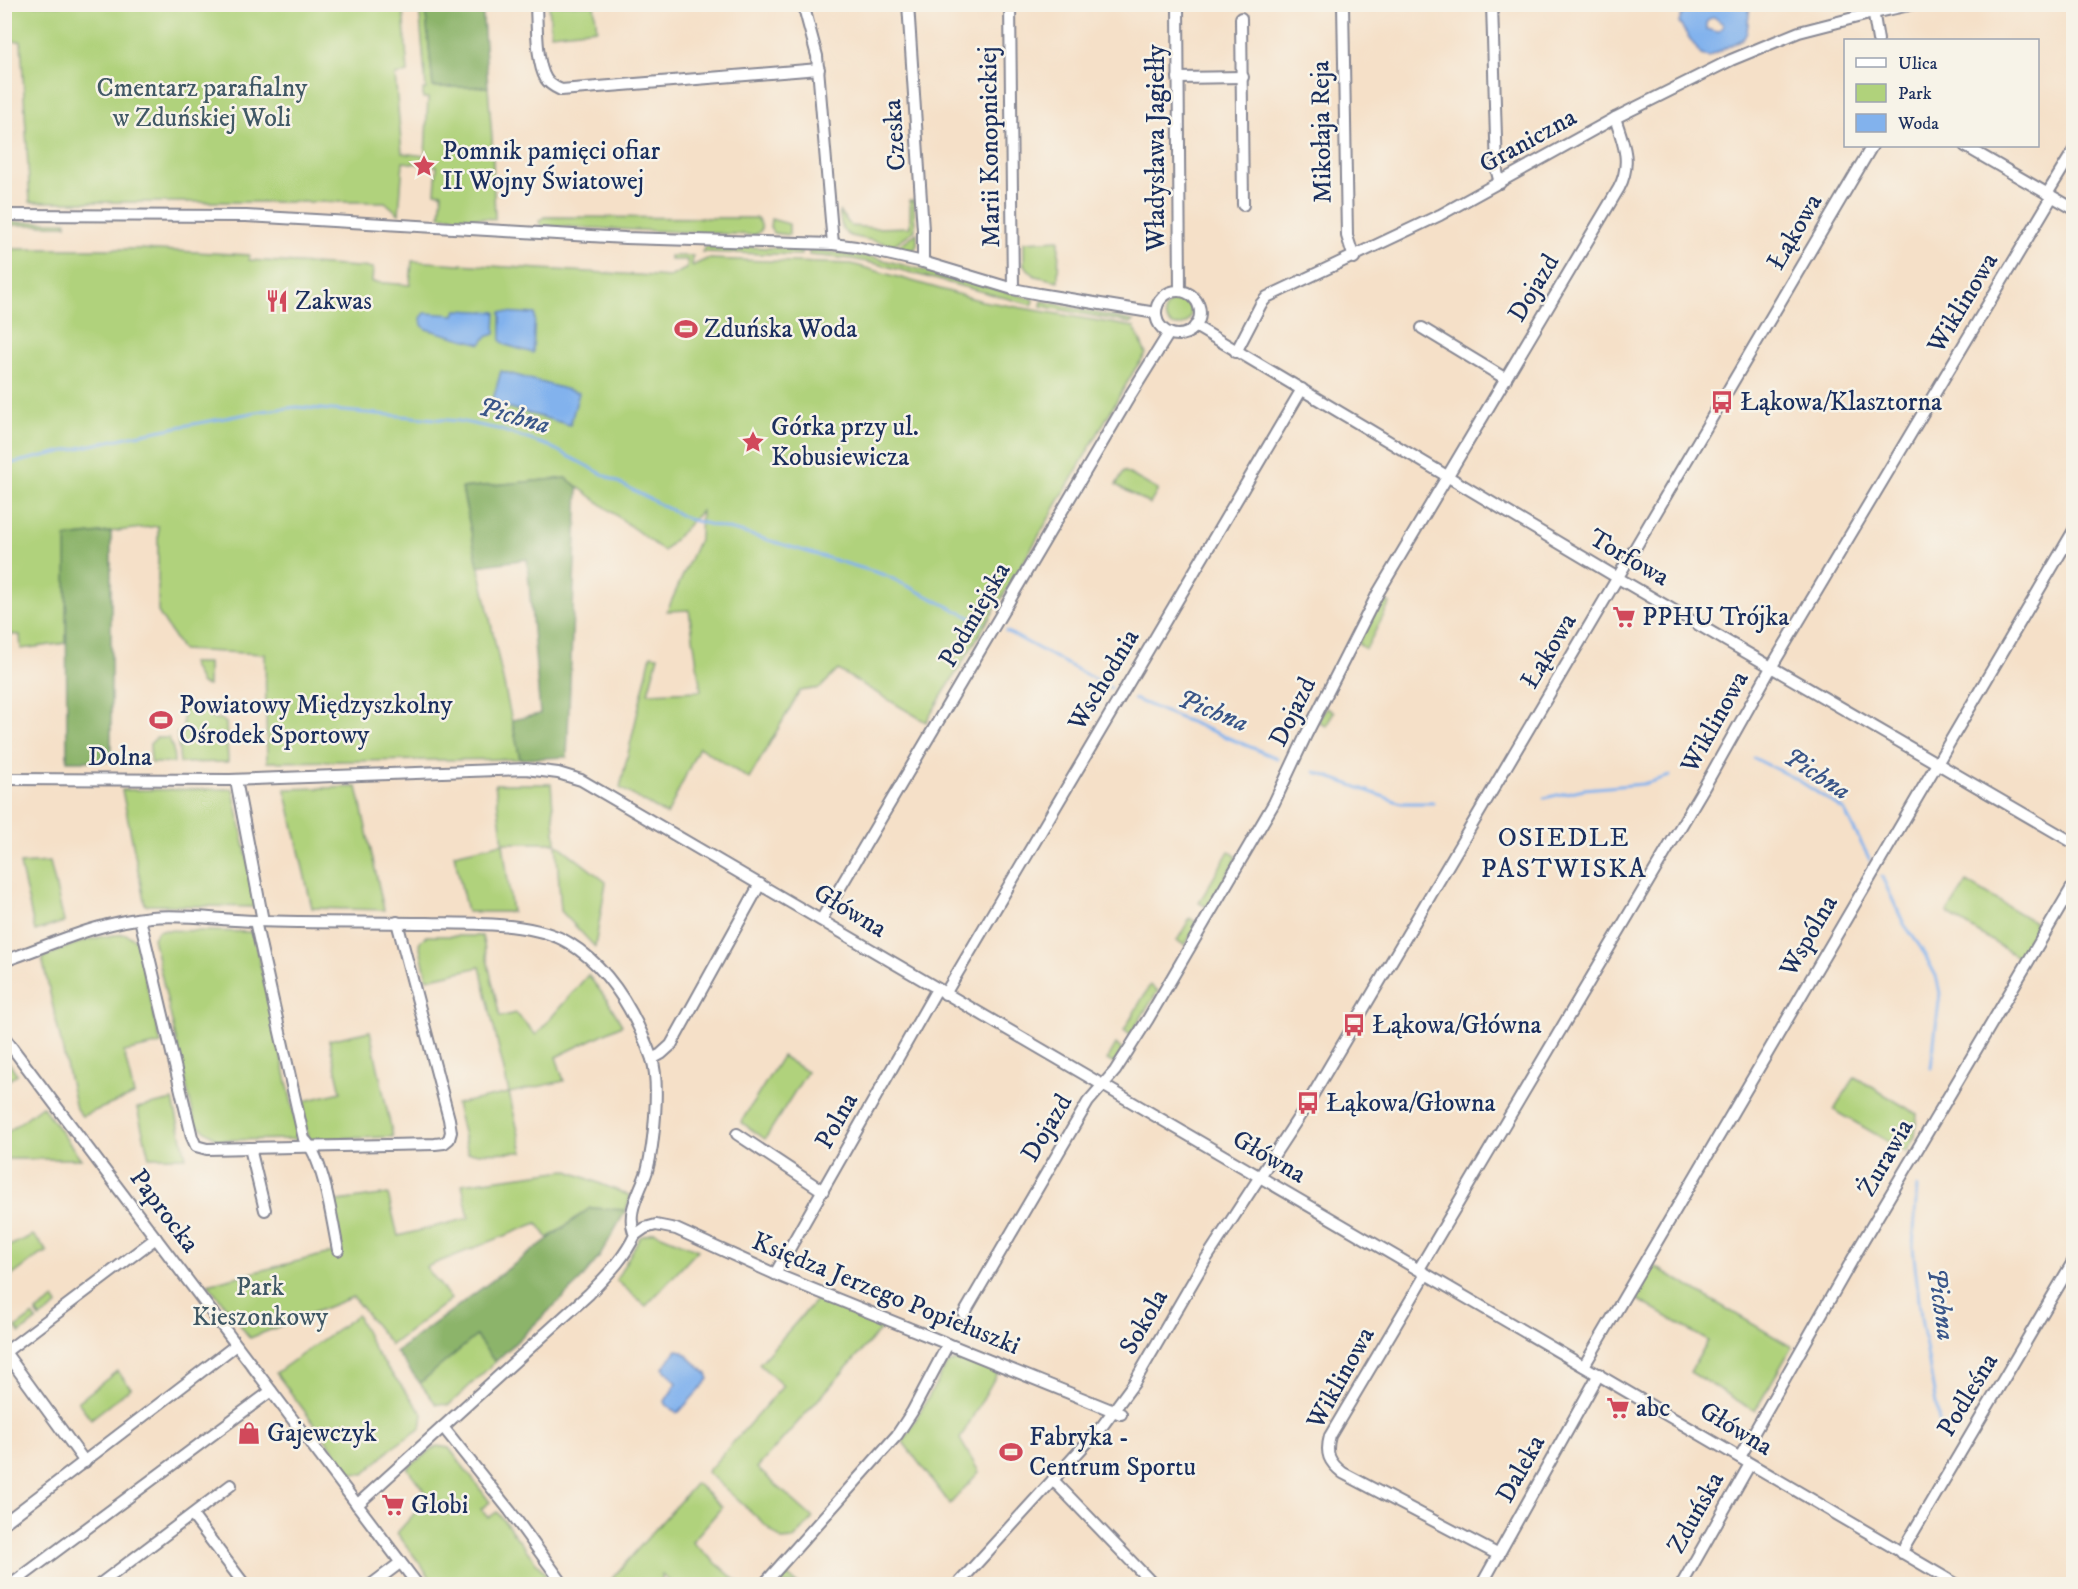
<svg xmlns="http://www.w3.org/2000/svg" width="2078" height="1589" font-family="'IM FELL DW Pica',serif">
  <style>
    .green { fill: #b0d27b; stroke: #66806c; stroke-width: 1.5 }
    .forest { fill: #8cb46b; stroke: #547264; stroke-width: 1.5 }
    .water { fill: #82b2ed; stroke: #4e70a6; stroke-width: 1.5; fill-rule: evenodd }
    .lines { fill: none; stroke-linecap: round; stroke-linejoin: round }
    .stream { stroke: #82b2ed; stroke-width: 3 }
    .minor-casing { stroke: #888893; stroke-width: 14 }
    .minor { stroke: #fff; stroke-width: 10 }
    .labels { text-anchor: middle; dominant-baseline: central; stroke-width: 5; stroke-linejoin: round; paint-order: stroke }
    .park-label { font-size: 26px; fill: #405865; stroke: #f7f3e8 }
    .street-label { font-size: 26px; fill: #1b2f5e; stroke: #f7f3e8 }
    .poi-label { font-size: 26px; fill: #1b2f5e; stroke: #f7f3e8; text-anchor: start }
    .water-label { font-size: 27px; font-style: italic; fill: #3a5689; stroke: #f7f3e8 }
    .neighbourhood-label { font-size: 27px; letter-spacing: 1.5px; fill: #1b2f5e; stroke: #f7f3e8 }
  </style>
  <rect width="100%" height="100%" fill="#f7f3e8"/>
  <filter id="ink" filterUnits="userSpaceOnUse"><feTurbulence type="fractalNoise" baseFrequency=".0167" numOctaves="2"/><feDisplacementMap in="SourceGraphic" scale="12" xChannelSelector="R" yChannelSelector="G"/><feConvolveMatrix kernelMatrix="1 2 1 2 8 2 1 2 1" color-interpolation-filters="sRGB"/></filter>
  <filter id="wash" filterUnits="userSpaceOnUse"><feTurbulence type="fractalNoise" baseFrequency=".008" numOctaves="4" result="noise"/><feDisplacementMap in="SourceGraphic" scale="24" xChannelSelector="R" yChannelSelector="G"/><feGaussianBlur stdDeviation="1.35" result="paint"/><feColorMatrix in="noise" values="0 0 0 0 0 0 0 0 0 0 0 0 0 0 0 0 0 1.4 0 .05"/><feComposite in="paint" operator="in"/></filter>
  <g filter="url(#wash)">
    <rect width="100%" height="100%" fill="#f5e0c8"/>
    <g class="green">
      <path d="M4 5H395L396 11 403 10 408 73 395 75 402 153 425 156 428 98H423V89H426L419 5H425L433 87H488L492 138 495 219 440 216 442 193 435 192 437 166 403 162 399 214 385 202H30L21 41H5Z"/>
      <path d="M549 5H594L597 29 551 34Z"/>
      <path d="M910 200H914L915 230 893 245 851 236C840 232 841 221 839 211L851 226 875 228 910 227Z"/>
      <path d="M544 217 755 218C761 221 763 227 760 232L755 235 541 226 539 221Z"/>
      <path d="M771 219 789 224V235L773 233 770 227Z"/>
      <path d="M4 222H66V225H5Z"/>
      <path d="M917 233V245L913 251 898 246Z"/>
      <path d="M1059 240 1058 281 1035 276 1024 265V242Z"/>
      <path d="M706 246 801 249V255L702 252Z"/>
      <path d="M5 249H140L249 255V260L373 268 372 282 410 285 412 261 670 277 687 268V260H670V256H693L692 266 707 259 852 264 982 301 1134 327 1146 354 1135 369 1023 563 926 722 838 670 820 688 800 691 749 779 699 747 667 815 620 788 651 655 658 656 648 693 701 691 689 610 667 611 700 537 701 511 664 551 566 478 462 488 520 759 267 762 265 654 182 650 158 612V526L67 537 66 643 21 649 20 635 5 634Z"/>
      <path d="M809 249 876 258 1033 299 1032 305 882 265 852 259 809 255Z"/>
      <circle cx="1178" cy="313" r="13"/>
      <path d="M1042 301 1133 321 1130 323 1041 306Z"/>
      <path d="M1124 471 1158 490 1150 504 1116 485Z"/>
      <path d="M1381 599 1390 603 1366 649 1358 644Z"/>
      <path d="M191 663H208V686L201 684Z"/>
      <path d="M211 708 212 719H221L226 723 228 762 180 763 177 733H183V709Z"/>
      <path d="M1326 708 1334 712 1326 726 1318 721Z"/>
      <path d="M156 738H169L173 749 174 763H151L150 744Z"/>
      <path d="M495 784H551L556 843 606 882 595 947 561 911 556 843H503L512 912H467L454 854 503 843Z"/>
      <path d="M357 787 384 910 312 908 285 789Z"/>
      <path d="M233 789 257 907 145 905 122 790Z"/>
      <path d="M1229 851 1237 857 1208 907 1199 903Z"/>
      <path d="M50 862 64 922 35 931 20 864Z"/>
      <path d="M1967 882 2039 925 2019 958 1947 913Z"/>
      <path d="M1190 918 1198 924 1185 945 1177 941Z"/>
      <path d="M159 930 253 932 300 1139 218 1140 195 1123 153 938Z"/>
      <path d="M126 934 136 940 161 1044 124 1052 134 1095 82 1116 76 1109 42 958C73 944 91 936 126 934Z"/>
      <path d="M426 936H482L500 1017 516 1013 536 1035 588 975 608 1001 622 1025 556 1057 564 1081 509 1093 523 1152 468 1153 456 1104 509 1093 480 967 427 979 419 943Z"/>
      <path d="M1150 985 1158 991 1130 1035 1124 1030Z"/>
      <path d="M370 1031 393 1137 308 1139 300 1102 341 1092 329 1040Z"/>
      <path d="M1116 1044 1122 1050 1114 1064 1107 1060Z"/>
      <path d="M782 1056 807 1072 765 1139 741 1122Z"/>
      <path d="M5 1057 17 1074 5 1083H4Z"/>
      <path d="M1855 1077 1917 1114 1915 1136 1906 1152 1834 1110Z"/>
      <path d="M173 1100 186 1157H149L137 1108Z"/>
      <path d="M42 1106 81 1159H5V1134Z"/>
      <path d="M566 1170 631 1196 626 1210 590 1208 548 1238 537 1223 426 1267 451 1299 391 1345 353 1297 250 1338 208 1284 342 1250 331 1202 388 1194 398 1236 469 1218 462 1184Z"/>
      <path d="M654 1232 698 1250 646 1306 616 1280 640 1237Z"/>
      <path d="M33 1235 48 1252 41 1254 5 1281V1248Z"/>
      <path d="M1654 1266 1792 1347 1755 1411 1690 1372 1708 1341 1635 1298Z"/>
      <path d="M54 1299 58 1305 40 1318 36 1312Z"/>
      <path d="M817 1299 884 1326 757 1468 813 1518 794 1539 782 1540 707 1472 783 1386 759 1364Z"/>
      <path d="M33 1315 37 1320 20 1333 16 1328Z"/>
      <path d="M357 1315 376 1353 423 1414 421 1428 392 1448 364 1474 351 1473 276 1373Z"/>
      <path d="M476 1336 495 1362 449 1405 436 1404 420 1383Z"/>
      <path d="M962 1359 998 1372 960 1439 979 1472 950 1504 903 1442 947 1364Z"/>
      <path d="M117 1371 131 1388 91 1419 78 1402Z"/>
      <path d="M437 1446 449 1448 490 1502 481 1509 488 1518 497 1512 553 1584H435L397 1533 429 1497 407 1468Z"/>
      <path d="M696 1483 722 1507 692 1542 740 1584H673L662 1575V1584H607Z"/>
      <path d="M784 1573 798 1584H774Z"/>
    </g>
    <g class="forest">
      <path d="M425 5H482L488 87H433Z"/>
      <path d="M566 478 578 487 567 757 520 759 512 720 540 714 527 559 478 566 462 488Z"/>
      <path d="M111 532V761H67L66 537Z"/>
      <path d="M590 1208 626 1210 600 1256 580 1281 495 1362 476 1336 420 1383 396 1352Z"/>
    </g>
    <g class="water">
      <path d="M1689 4 1750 5 1747 32 1744 38 1709 57 1701 55 1679 23 1681 16ZM1714 17 1723 24V27L1718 32 1706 29V23L1709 19Z"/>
      <path d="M456 310 496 312 495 334 486 337 481 344 426 329 422 325 421 318 425 313 454 315Z"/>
      <path d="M501 312 535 314 533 353 506 345 501 341Z"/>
      <path d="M501 371 579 393 570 425 492 403Z"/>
      <path d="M677 1350 682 1351 707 1374 709 1379 679 1412 676 1413 666 1404 665 1401 677 1383 663 1368Z"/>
    </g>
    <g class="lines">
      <g class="stream">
        <path d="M4 465 136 435 262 411 297 407 459 421 498 429 549 446 688 519 744 533 885 575 982 623"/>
        <path d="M1006 631 1111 688"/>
        <path d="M1134 699 1277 758"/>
        <path d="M1754 758 1798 780 1844 810 1870 860"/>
        <path d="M1315 772 1401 803H1433"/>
        <path d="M1544 798 1584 789 1643 784 1670 776"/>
        <path d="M1882 877 1904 924 1921 948 1936 976 1940 993 1931 1068"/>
        <path d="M1917 1187 1913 1247 1921 1318 1940 1427"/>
      </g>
    </g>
  </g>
  <g filter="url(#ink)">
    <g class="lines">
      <g class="minor-casing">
        <g id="minor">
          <path d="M536 4C537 24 536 63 546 79 550 85 555 87 561 90L819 69"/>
          <path d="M803 4 817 56 833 244"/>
          <path d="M908 4 923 230V262"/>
          <path d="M1010 4 1013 289"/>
          <path d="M1178 4 1180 291"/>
          <path d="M1343 4 1347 236 1354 258"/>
          <path d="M1492 4 1497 172 1500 183"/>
          <path d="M1872 4 1878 40"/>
          <path d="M1241 18 1243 205"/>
          <path d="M1178 78 1243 77"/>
          <path d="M1965 146 2074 209"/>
          <path d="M2047 194 2074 150"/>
          <path d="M4 215 246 216 625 238 833 244 856 247 923 262 1013 289 1039 294 1156 313"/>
          <circle cx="1178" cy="313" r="22"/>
          <path d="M1195 326 1618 578 2074 843"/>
          <path d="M1422 328 1506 379"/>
          <path d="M1236 352 1261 304 1267 297 1440 215 1615 118 1731 60 1799 32 1873 13 1914 4"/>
          <path d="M4 779 230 780 526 769 558 773 581 780 1956 1584"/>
          <path d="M236 780 263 921"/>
          <path d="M140 919 192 1137 196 1146 207 1149 435 1144 444 1143 449 1139 451 1132 449 1119 397 922"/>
          <path d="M821 920 1131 394 1169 333"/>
          <path d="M255 921 304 1139C324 1158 332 1221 338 1250"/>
          <path d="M4 961C53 944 99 922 151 917 186 914 221 920 255 921 313 923 370 922 427 923 469 924 534 921 569 943 610 968 636 1015 652 1059 660 1083 654 1145 647 1171 640 1193 625 1212 635 1235 624 1259 606 1276 589 1294L357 1505"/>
          <path d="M945 994 1302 389"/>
          <path d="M4 1037 417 1584"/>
          <path d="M652 1059 661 1054 671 1045 760 884"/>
          <path d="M737 1134 823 1191"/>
          <path d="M250 1148 265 1210"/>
          <path d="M635 1235 645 1228 656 1225 676 1229 775 1274 1121 1414"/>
          <path d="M1419 1269 1703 789 1772 666 2052 197"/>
          <path d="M775 1274 937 989"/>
          <path d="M1426 1274 1330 1436C1325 1454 1329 1462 1343 1473L1499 1555"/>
          <path d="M964 1314 1088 1102 1115 1071 1148 1019 1274 803 1306 735 1378 593 1619 188C1632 163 1624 144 1615 118"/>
          <path d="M5 1352 85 1462"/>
          <path d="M4 1353 156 1238"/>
          <path d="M1584 1366 2074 530"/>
          <path d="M443 1427 510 1511 563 1584"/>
          <path d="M1740 1457 1859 1248 2074 884"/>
          <path d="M1053 1480 1153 1584"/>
          <path d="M192 1515 244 1584"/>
          <path d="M4 1523 236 1345"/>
          <path d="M1901 1553 2074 1260"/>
          <path d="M12 1584 271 1391"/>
          <path d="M100 1584 231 1485"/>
          <path d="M372 1584 400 1563"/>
          <path d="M764 1584 897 1435 912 1412 948 1344"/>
          <path d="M958 1584 1103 1425 1134 1383 1206 1259 1308 1103 1872 146"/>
          <path d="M1482 1584 1599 1374"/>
          <path d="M1682 1584 1750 1464"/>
        </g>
      </g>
      <use href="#minor" class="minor"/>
    </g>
  </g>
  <defs>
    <g id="sight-bare" transform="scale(1.8)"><path d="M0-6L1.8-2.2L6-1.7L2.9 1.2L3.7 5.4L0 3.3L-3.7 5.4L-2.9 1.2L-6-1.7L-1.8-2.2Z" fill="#d1495b" stroke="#f7f3e8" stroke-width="2.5" paint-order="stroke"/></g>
    <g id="restaurant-bare" transform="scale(1.8)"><path d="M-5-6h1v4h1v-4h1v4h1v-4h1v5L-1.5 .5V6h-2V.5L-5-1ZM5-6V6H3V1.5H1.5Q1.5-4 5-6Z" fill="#d1495b" stroke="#f7f3e8" stroke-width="2.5" paint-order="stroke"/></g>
    <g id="stadium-bare" transform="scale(1.8)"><path d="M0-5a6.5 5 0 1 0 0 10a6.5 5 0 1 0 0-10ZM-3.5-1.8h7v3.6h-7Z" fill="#d1495b" stroke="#f7f3e8" stroke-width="2.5" paint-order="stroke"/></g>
    <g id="bus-bare" transform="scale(1.8)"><path d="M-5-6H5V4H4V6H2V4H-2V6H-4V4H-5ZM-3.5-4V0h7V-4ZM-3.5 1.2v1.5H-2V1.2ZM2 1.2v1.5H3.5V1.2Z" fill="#d1495b" stroke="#f7f3e8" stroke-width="2.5" paint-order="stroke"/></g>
    <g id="supermarket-bare" transform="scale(1.8)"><path d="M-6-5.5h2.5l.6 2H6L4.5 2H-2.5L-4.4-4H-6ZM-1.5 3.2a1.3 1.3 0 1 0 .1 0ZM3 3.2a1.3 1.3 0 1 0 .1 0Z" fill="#d1495b" stroke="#f7f3e8" stroke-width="2.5" paint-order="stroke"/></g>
    <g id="shop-bare" transform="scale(1.8)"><path d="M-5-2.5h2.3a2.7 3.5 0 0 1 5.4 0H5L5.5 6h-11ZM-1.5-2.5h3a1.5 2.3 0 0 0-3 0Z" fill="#d1495b" stroke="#f7f3e8" stroke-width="2.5" paint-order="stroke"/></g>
  </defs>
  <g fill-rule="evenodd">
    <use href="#sight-bare" x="424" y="166"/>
    <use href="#restaurant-bare" x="277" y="301"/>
    <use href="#stadium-bare" x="686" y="329"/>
    <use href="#bus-bare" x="1722" y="402"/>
    <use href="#sight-bare" x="753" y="442"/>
    <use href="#supermarket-bare" x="1624" y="617"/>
    <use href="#stadium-bare" x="161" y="720"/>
    <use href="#bus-bare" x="1354" y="1025"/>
    <use href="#bus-bare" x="1308" y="1103"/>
    <use href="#supermarket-bare" x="1618" y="1408"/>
    <use href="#shop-bare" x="249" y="1433"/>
    <use href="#stadium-bare" x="1011" y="1452"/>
    <use href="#supermarket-bare" x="393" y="1505"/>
  </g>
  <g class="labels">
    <g class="park-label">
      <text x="202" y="88">Cmentarz parafialny<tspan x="202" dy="30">w Zduńskiej Woli</tspan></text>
      <text x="260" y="1287">Park<tspan x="260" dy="30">Kieszonkowy</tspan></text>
    </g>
    <g class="street-label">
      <text transform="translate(1322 132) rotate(-91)">Mikołaja Reja</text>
      <text transform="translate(895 135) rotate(-94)">Czeska</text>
      <text transform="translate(1528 141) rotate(-29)">Graniczna</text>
      <text transform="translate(990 147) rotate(-91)">Marii Konopnickiej</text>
      <text transform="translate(1156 148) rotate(-90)">Władysława Jagiełły</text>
      <text transform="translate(1795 232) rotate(-60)">Łąkowa</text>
      <text transform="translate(1534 288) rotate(-59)">Dojazd</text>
      <text transform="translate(1963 303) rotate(-59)">Wiklinowa</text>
      <text transform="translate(1629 558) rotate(30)">Torfowa</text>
      <text transform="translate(975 615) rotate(-60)">Podmiejska</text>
      <text transform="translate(1549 651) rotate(-59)">Łąkowa</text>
      <text transform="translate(1104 680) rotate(-59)">Wschodnia</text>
      <text transform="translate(1293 712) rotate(-64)">Dojazd</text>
      <text transform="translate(1715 722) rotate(-61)">Wiklinowa</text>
      <text x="120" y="757">Dolna</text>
      <text transform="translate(850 911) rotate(31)">Główna</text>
      <text transform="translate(1809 936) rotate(-60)">Wspólna</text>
      <text transform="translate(837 1121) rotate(-61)">Polna</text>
      <text transform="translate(1047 1128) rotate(-59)">Dojazd</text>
      <text transform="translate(1269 1157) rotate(30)">Główna</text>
      <text transform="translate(1886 1158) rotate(-60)">Żurawia</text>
      <text transform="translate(164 1211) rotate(53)">Paprocka</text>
      <text transform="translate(886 1294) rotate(22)">Księdza Jerzego Popiełuszki</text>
      <text transform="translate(1144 1322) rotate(-60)">Sokola</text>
      <text transform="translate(1341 1378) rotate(-61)">Wiklinowa</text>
      <text transform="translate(1968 1395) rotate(-59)">Podleśna</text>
      <text transform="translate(1736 1429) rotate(31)">Główna</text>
      <text transform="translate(1521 1469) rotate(-61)">Daleka</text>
      <text transform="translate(1696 1513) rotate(-61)">Zduńska</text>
    </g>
    <g class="poi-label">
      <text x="442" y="151">Pomnik pamięci ofiar<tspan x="442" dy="30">II Wojny Światowej</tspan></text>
      <text x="295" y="301">Zakwas</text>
      <text x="704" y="329">Zduńska Woda</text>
      <text x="1740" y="402">Łąkowa/Klasztorna</text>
      <text x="771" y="427">Górka przy ul.<tspan x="771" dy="30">Kobusiewicza</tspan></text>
      <text x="1642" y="617">PPHU Trójka</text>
      <text x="179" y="705">Powiatowy Międzyszkolny<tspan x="179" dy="30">Ośrodek Sportowy</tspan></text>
      <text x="1372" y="1025">Łąkowa/Główna</text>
      <text x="1326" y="1103">Łąkowa/Głowna</text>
      <text x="1636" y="1408">abc</text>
      <text x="267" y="1433">Gajewczyk</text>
      <text x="1029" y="1437">Fabryka -<tspan x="1029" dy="30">Centrum Sportu</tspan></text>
      <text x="411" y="1505">Globi</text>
    </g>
    <g class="water-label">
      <text transform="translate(514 416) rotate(16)">Pichna</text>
      <text transform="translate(1213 711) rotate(22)">Pichna</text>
      <text transform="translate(1817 774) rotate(33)">Pichna</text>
      <text transform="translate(1941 1304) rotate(82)">Pichna</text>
    </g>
    <g class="neighbourhood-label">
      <text x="1564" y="838">OSIEDLE<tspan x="1564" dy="31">PASTWISKA</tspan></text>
    </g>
  </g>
  <rect width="2078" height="1589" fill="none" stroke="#f7f3e8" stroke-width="24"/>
  <rect x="1844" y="39" width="195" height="108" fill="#f7f3e8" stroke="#9fa5b1" stroke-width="1.5"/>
  <rect x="1856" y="58" width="30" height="9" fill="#ffffff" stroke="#9fa5b1" stroke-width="1.5"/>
  <text x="1898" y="69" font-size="18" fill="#1b2f5e">Ulica</text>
  <rect x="1856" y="84" width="30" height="18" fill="#b0d27b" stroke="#9fa5b1" stroke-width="1.5"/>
  <text x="1898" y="99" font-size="18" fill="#1b2f5e">Park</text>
  <rect x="1856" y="114" width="30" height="18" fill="#82b2ed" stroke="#9fa5b1" stroke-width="1.5"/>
  <text x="1898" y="129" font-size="18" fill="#1b2f5e">Woda</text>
</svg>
